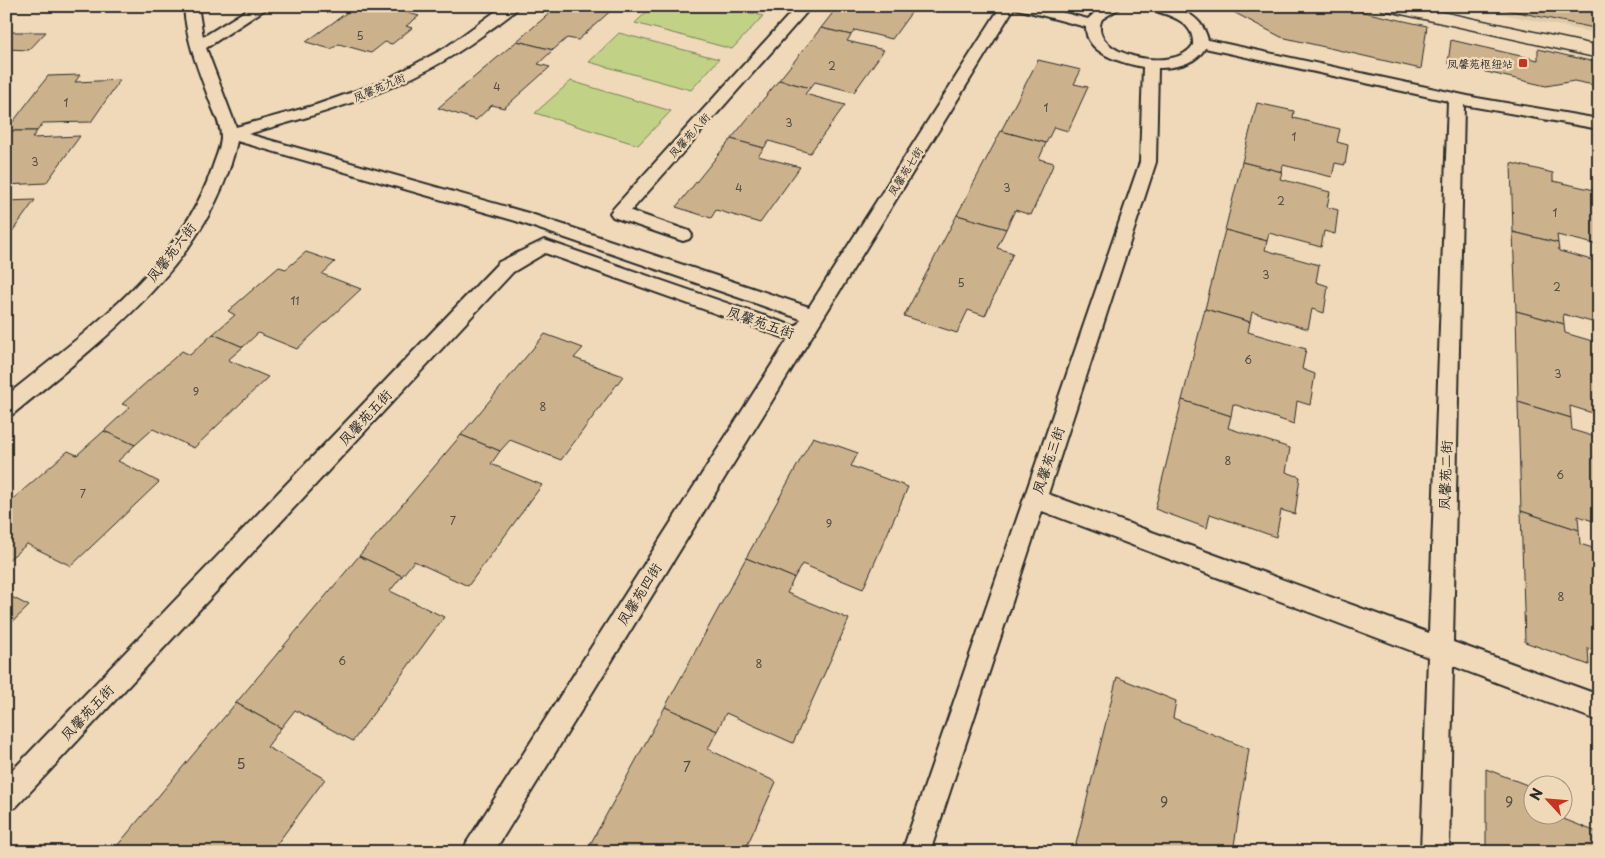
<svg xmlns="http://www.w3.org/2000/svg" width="1605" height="858" font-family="'Playpen Sans','LXGW WenKai TC',sans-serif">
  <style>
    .built { fill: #e0caa8 }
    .green { fill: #c1d286; stroke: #767e58 }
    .building { fill: #ccb28c; stroke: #2b2b2b }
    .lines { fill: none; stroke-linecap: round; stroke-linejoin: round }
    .service-casing { stroke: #2b2b2b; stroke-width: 4 }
    .minor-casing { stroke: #2b2b2b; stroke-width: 3 }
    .service { fill: #efd9b8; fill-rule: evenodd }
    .minor { fill: #efd9b8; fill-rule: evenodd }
    .poi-dot { fill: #c8321e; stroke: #efd9b8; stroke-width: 2 }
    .labels { text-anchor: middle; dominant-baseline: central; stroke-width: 4.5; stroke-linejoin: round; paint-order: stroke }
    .number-label { font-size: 11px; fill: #534d43 }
    .far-poi-label { font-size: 11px; fill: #2b2b2b; stroke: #efd9b8; text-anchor: end }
    .far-street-label { font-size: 11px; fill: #2b2b2b; stroke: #efd9b8 }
    .street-label { font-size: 14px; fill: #2b2b2b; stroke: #efd9b8 }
    .near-number-label { font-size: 14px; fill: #534d43 }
  </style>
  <rect width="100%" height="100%" fill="#efd9b8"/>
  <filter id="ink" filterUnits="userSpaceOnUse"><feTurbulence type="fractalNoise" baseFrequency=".02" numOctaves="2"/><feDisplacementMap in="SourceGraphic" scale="10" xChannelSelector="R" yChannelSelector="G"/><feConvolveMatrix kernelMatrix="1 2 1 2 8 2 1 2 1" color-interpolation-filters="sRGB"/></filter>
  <g filter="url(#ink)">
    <path class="built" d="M1464 6H1599V34Z"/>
    <g class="green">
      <path d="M653 6H724L763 16 732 49 635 23Z"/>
      <path d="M619 33 719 59 691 90 589 62Z"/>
      <path d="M571 81 671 111 638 145 535 113Z"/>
    </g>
    <g class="building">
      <path d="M356 6H390L389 8 419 16 406 26 412 28 392 44 385 42 371 53 339 44 331 49 306 42Z"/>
      <path d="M558 6H616L578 40 567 38 553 50 517 41Z"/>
      <path d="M838 6H916L892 39 855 30 851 35 821 28Z"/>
      <path d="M1222 6H1336L1427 26 1421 69 1281 37Z"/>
      <path d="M1489 6H1599V29Z"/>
      <path d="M821 28 851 35 847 41 884 50 854 92 815 82 810 88 779 80Z"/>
      <path d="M6 32H46L29 50 6 49Z"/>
      <path d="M1451 40 1538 60V49L1599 63V86L1574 81 1546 86 1448 63Z"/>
      <path d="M517 41 553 50 538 64 550 67 504 108 492 105 476 120 438 108Z"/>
      <path d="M1038 60 1081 70 1074 84 1088 87 1068 131 1054 127 1046 143 1001 131Z"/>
      <path d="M80 75 75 82 120 80 91 122 43 123 37 131H6L48 76Z"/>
      <path d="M779 80 810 88 805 94 845 105 810 153 769 141 764 148 731 139Z"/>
      <path d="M1257 103 1294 111 1293 118 1340 129 1337 142 1348 145 1345 165 1335 163 1332 177 1283 165 1282 172 1242 162Z"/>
      <path d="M6 131H37L32 138 80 136 46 183 6 185Z"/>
      <path d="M1001 131 1046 143 1039 159 1054 163 1031 215 1015 210 1006 229 957 215Z"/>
      <path d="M731 139 764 148 758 156 800 167 760 223 716 210 711 218 676 207Z"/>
      <path d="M1242 162 1282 172 1280 179 1330 192 1327 207 1338 210 1335 234 1324 231 1321 247 1269 233 1267 241 1225 230Z"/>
      <path d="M1511 163 1553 173V181L1599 191V245L1557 235 1558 243 1513 232Z"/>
      <path d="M35 200 6 240V201Z"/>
      <path d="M957 215 1006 229 997 248 1013 253 985 316 968 310 957 333 904 316Z"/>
      <path d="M1225 230 1267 241 1265 250 1319 265 1316 282 1328 286 1324 313 1312 309 1308 329 1252 312 1250 322 1205 309Z"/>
      <path d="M1513 232 1558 243 1559 251 1599 262V324L1563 314 1564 324 1516 311Z"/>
      <path d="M306 252 335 262 322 274 361 289 297 349 258 333 243 347 213 334 235 315 228 311 279 267 286 269Z"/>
      <path d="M1205 309 1250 322 1248 332 1306 349 1302 369 1315 374 1310 405 1297 401 1294 424 1233 404 1231 416 1182 400Z"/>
      <path d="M1516 311 1564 324 1565 333 1599 343V415L1570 406 1571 418 1518 402Z"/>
      <path d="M213 334 243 347 228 360 268 377 194 448 153 429 135 445 104 431 130 407 122 404 182 351 190 355Z"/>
      <path d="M545 334 583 348 574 358 623 376 561 460 510 440 500 451 461 435Z"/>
      <path d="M1182 400 1231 416 1228 428 1290 448 1286 472 1300 477 1295 514 1281 510 1276 537 1210 514 1207 528 1155 509Z"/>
      <path d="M1518 402 1571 418 1572 430 1599 438V523L1578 516 1579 530 1521 511Z"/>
      <path d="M104 431 135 445 118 461 159 482 71 566 27 544 6 562V505L68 451 77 455Z"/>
      <path d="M461 435 500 451 491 464 542 485 468 586 414 561 402 576 359 556Z"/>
      <path d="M813 437 858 453 851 466 908 487 863 589 802 564 794 578 746 558Z"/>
      <path d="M1521 511 1579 530 1580 544 1599 550V652L1588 648 1589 665 1525 642Z"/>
      <path d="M359 556 402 576 390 591 444 617 353 741 295 710 281 728 236 703Z"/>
      <path d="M746 558 794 578 787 593 849 619 793 743 726 713 717 731 665 707Z"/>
      <path d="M6 594 29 606 6 628Z"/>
      <path d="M1117 677 1176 701 1173 718 1249 749 1233 852H1074Z"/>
      <path d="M236 703 281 728 267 747 325 779 271 852H112Z"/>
      <path d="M665 707 717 731 708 749 776 782 744 852H586Z"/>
      <path d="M1486 769 1532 787V816H1556L1599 833V852H1486Z"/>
    </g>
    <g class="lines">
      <g class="service-casing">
        <g id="service">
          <path d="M184 6H198L203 37 253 6H270L206 48 236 127 316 105 384 81 445 48 503 6H519C510 18 494 26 483 35 410 89 334 110 248 134L528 213 809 307 1001 6H1037L1088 19 1102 6H1123L1102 19C1085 54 1175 75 1193 45 1195 21 1167 14 1148 9L1146 6C1172 6 1201 10 1208 40L1477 98 1599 119V129L1464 105 1453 642 1599 695V721L1453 666 1449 852H1421L1428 657 1042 511 930 852H902L1140 162 1143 67C1123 63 1085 54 1086 27L1014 8 494 852H463L467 842 788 339 545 253 513 272 16 807 6 811V777L499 262 544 240 796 327 801 319 516 221 237 141C211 261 103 340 13 414L6 416V396C84 333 178 268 212 169 215 159 221 147 221 137 221 125 215 115 211 104 199 72 186 41 184 6ZM1205 48 1448 101 1429 633 1048 494 1156 162 1158 68C1175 68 1196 64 1205 48Z"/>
          <path d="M797 6H812L631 211 689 231 692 235 689 239 683 241 677 239 613 217 610 213 613 209Z"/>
        </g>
      </g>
      <g class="minor-casing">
        <path id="minor" d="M1379 6H1414L1599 46V58L1388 11 1382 10Z"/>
      </g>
      <use href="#service" class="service"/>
      <use href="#minor" class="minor"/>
    </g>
  </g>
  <rect class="poi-dot" x="1518" y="58" width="10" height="10" rx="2.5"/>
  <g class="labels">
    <g class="number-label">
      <text x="360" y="35">5</text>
      <text x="832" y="65">2</text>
      <text x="497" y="86">4</text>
      <text x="66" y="102">1</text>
      <text x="1046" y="107">1</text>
      <text x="789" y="122">3</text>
      <text x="1294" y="136">1</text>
      <text x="35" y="161">3</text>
      <text x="739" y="187">4</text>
      <text x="1007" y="187">3</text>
      <text x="1281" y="200">2</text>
      <text x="1555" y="212">1</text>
      <text x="1266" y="274">3</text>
      <text x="961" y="282">5</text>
      <text x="1557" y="286">2</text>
      <text x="295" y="300">11</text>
      <text x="1248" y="359">6</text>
      <text x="1558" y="373">3</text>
      <text x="196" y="391">9</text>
      <text x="543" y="406">8</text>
      <text x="1228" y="460">8</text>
      <text x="1560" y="474">6</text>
      <text x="83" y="493">7</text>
      <text x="453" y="520">7</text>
      <text x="829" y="523">9</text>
      <text x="1561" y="596">8</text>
      <text x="342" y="660">6</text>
      <text x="759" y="663">8</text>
    </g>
    <g class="far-poi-label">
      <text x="1513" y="63">凤馨苑枢纽站</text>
    </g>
    <g class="far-street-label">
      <text transform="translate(379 87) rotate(-23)">凤馨苑九街</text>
      <text transform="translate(689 135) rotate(-48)">凤馨苑八街</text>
      <text transform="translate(905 171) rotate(-58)">凤馨苑七街</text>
    </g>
    <g class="street-label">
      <text transform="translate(171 252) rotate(-52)">凤馨苑六街</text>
      <text transform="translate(761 322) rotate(19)">凤馨苑五街</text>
      <text transform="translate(365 417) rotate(-47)">凤馨苑五街</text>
      <text transform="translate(1048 460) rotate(-71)">凤馨苑三街</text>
      <text transform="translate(1445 475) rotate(-88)">凤馨苑二街</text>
      <text transform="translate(639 594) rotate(-58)">凤馨苑四街</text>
      <text transform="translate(87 712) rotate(-47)">凤馨苑五街</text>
    </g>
    <g class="near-number-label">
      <text x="241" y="763">5</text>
      <text x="687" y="766">7</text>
      <text x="1164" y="801">9</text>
      <text x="1509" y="801">9</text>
    </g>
  </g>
  <rect width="1605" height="858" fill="none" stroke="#efd9b8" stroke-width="25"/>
  <rect x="12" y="12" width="1580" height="833" fill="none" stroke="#2b2b2b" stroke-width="2" filter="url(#ink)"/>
  <g transform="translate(1548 800) rotate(296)"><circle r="24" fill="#efd9b8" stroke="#a19380"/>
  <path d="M0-4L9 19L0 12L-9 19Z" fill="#c8321e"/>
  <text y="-8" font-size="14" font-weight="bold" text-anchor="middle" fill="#2b2b2b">N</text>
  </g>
</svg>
